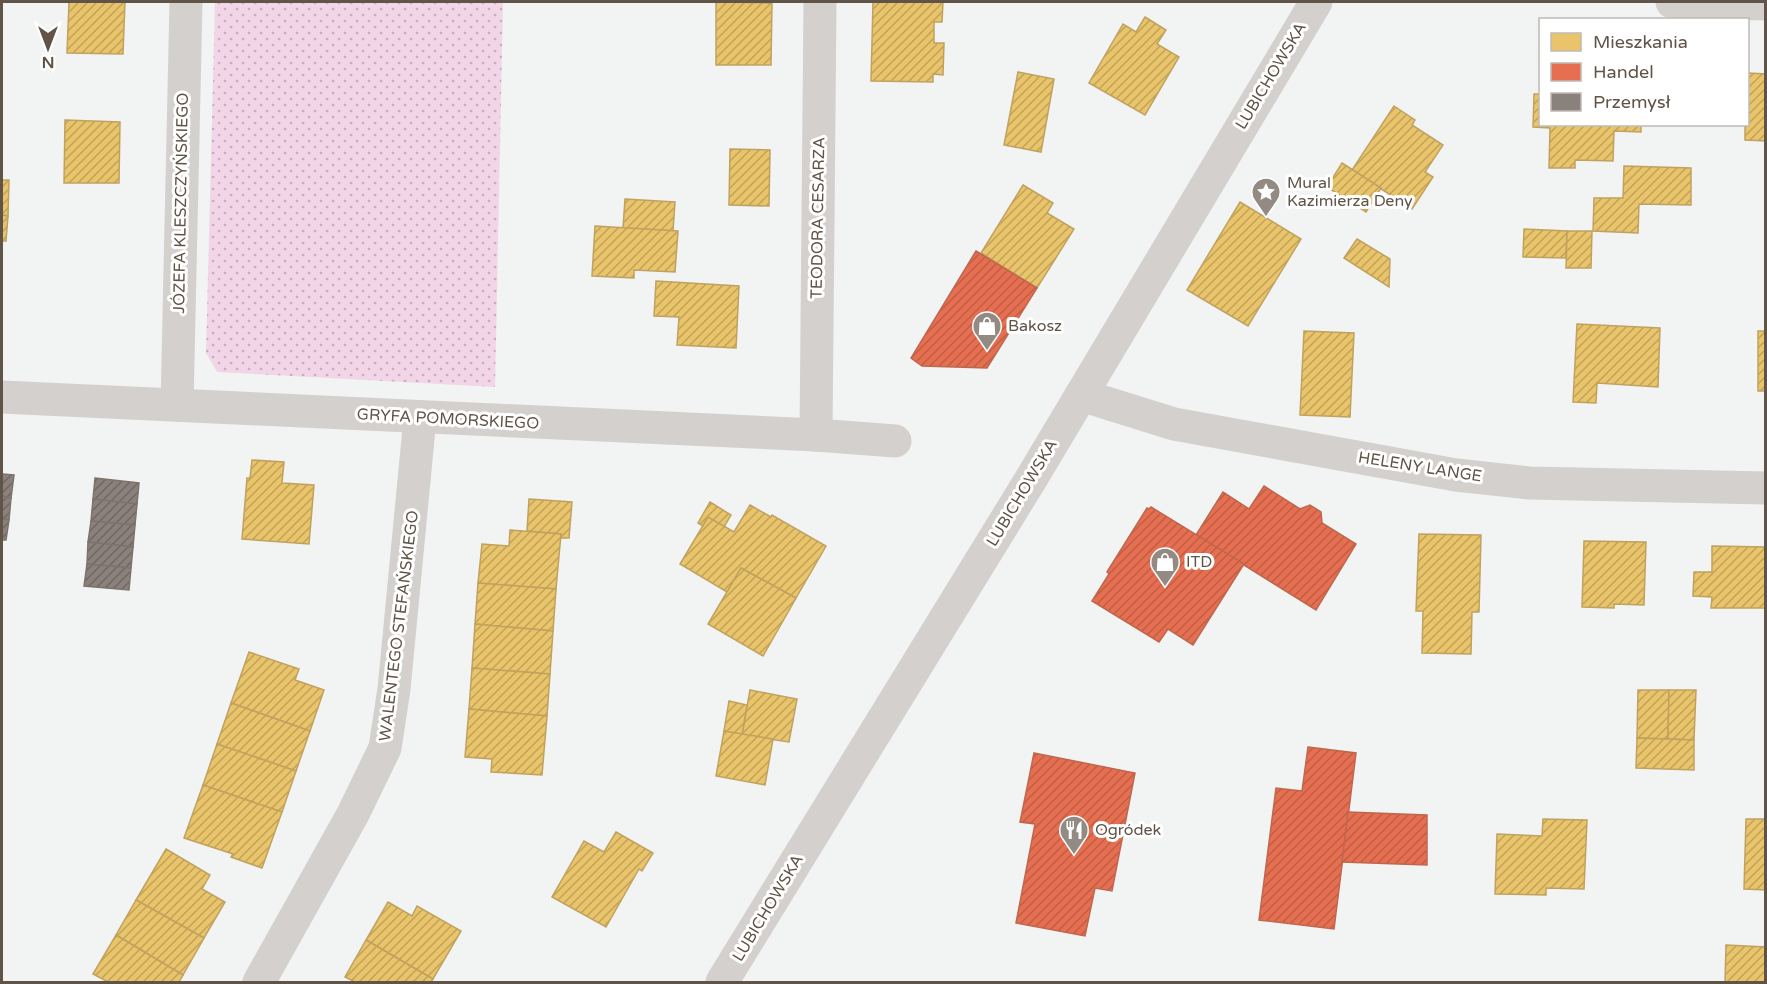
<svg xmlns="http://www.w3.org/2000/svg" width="1767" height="984" font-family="'Varela Round',sans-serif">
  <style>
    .park { fill: url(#park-dots) }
    .homes { fill: url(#homes-hatch); stroke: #c0a260; stroke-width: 1.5 }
    .shops { fill: url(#shops-hatch); stroke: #be674e; stroke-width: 1.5 }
    .industry { fill: url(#industry-hatch); stroke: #7d736c; stroke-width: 1.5 }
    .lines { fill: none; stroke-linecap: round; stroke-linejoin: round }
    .minor { stroke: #d3d0ce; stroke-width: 33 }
    .labels { text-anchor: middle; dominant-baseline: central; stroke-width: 6; stroke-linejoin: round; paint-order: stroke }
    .street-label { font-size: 16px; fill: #605347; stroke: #fff }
    .poi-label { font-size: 16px; fill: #605347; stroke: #fff; text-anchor: start }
  </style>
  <defs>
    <pattern id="park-dots" width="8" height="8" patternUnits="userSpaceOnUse" patternTransform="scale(1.5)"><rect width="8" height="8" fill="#f3d5e8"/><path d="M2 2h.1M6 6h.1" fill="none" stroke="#c8afbe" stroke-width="1.8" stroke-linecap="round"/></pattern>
    <pattern id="homes-hatch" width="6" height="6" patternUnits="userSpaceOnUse" patternTransform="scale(1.5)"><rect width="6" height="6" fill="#e9c46a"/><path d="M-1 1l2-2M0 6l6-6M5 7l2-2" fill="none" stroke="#c0a259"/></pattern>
    <pattern id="shops-hatch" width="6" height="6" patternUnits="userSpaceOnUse" patternTransform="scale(1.5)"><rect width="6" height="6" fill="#e76f51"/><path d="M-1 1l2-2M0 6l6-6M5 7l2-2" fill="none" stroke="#bf5e45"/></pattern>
    <pattern id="industry-hatch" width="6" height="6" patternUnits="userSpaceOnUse" patternTransform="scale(1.5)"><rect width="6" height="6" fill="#8a817c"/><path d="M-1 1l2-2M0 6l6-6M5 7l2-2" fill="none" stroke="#6f6762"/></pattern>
  </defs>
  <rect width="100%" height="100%" fill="#f2f3f3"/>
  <path class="park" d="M215 2H503L495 387 217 372 206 353Z"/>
  <g class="homes">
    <path d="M69 2H125L123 54 67 53Z"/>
    <path d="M716 2 772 3 771 65H716Z"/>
    <path d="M873 2H943L942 22H934V43H944L943 75 933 74V82L871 81Z"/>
    <path d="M1145 17 1166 30 1157 44 1179 57 1145 115 1089 83 1123 24 1136 32Z"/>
    <path d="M1018 72 1054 79 1041 152 1004 145Z"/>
    <path d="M1748 73 1766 74V141L1745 140V125L1742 124H1748Z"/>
    <path d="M1534 94H1540V124H1641V132L1614 131 1613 161 1575 160V168H1549L1550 128 1533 127Z"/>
    <path d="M1394 106 1415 120 1412 125 1443 145 1425 172 1433 177 1412 209 1352 170Z"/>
    <path d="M65 120 120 122 119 183H64Z"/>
    <path d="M730 149 770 150 769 206 729 205Z"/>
    <path d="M1342 163 1381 188 1366 212 1327 187Z"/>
    <path d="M1624 166 1691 168V205L1639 204 1638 233 1593 231 1594 198H1623Z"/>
    <path d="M2 180H9L8 216 2 215Z"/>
    <path d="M1023 185 1053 203 1047 213 1074 229 1037 288 981 253Z"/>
    <path d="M625 199 675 202 673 231 623 228Z"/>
    <path d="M1240 202 1301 239 1248 326 1187 290Z"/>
    <path d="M2 215 8 216 6 241H2Z"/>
    <path d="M595 226 678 231 675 272 634 270V278L592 276Z"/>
    <path d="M1524 229 1567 231 1566 258 1523 257Z"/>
    <path d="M1567 231H1592L1591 268H1566Z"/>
    <path d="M1357 239 1390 259 1389 287 1344 258Z"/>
    <path d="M656 281 739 286 736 348 677 345 679 317 654 316Z"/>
    <path d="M1577 324 1660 328 1658 387 1597 383 1596 403 1573 402Z"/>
    <path d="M1304 331 1354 333 1350 417 1300 415Z"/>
    <rect x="1758" y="331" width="8" height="60"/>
    <path d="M252 460 284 462 282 483 314 485 309 544 242 539 247 478H250Z"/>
    <path d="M529 499 572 502 569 538H560L561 534 527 531Z"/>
    <path d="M710 502 731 515 724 527 708 517 703 526 698 523Z"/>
    <path d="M750 505 771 517 772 515 826 546 796 598 741 568 727 592 680 564 708 517 734 532Z"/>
    <path d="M510 530 561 534 556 589 478 583 482 544 509 546Z"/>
    <path d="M1419 534 1481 535 1479 612H1472L1471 654 1422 653 1423 611H1416Z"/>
    <path d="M1584 541 1646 542 1644 605 1614 604V608L1582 607Z"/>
    <path d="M1712 546 1766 547V608H1711L1712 597 1693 596 1694 572H1712Z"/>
    <path d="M741 568 796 598 763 656 708 624Z"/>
    <path d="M478 583 556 589 553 631 475 624Z"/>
    <path d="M475 624 553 631 550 674 472 668Z"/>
    <path d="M249 652 299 669 295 680 324 690 310 731 231 703Z"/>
    <path d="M472 668 550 674 547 716 469 709Z"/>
    <path d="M750 690 797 699 789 742 742 735Z"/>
    <path d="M1638 690H1669L1668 739 1637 738Z"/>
    <path d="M1669 690H1696L1694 740 1668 739Z"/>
    <path d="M729 701 747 705 742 735 724 731Z"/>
    <path d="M231 703 310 731 296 771 217 744Z"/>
    <path d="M469 709 547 716 542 775 491 772 492 759 465 757Z"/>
    <path d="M724 731 773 739 765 785 716 776Z"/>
    <path d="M1637 738 1694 740V770L1636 768Z"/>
    <path d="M217 744 296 771 282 812 203 785Z"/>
    <path d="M203 785 282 812 262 868 231 857 233 854 184 838Z"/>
    <path d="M1543 819 1587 820 1584 889 1546 888V895L1495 894 1497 834 1542 836Z"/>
    <path d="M1746 819H1766V890L1744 889Z"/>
    <path d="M616 832 653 853 642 871 639 869 606 927 552 897 584 841 604 852Z"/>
    <path d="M166 849 210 875 202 889 225 902 204 938 136 900Z"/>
    <path d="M136 900 204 938 183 975 116 935Z"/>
    <path d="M388 902 412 916 417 906 461 931 433 979 366 940Z"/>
    <path d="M116 935 183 975 179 982H108L93 974Z"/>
    <path d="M366 940 433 979 431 982H355L345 977Z"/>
    <path d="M1726 945 1766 947V982H1725Z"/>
  </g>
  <g class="shops">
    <path d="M976 251 1037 288 987 368 922 366 911 358Z"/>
    <path d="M1264 486 1300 509 1310 505 1321 512 1322 523 1356 544 1316 610 1196 535 1223 492 1249 509Z"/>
    <path d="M1151 507 1244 564 1193 645 1168 629 1159 642 1092 601 1109 574 1107 572 1147 508 1149 509Z"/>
    <path d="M1308 747 1356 753 1334 929 1259 920 1276 788 1302 791Z"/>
    <path d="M1034 753 1135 773 1112 891 1095 888 1085 936 1016 923 1035 824 1020 822Z"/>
    <path d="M1348 812 1427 815V865L1342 862Z"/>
  </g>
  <g class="industry">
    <path d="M2 474 14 475 11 498 2 496Z"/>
    <path d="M95 478 139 483 137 504 93 499Z"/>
    <path d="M2 496 11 498 9 520 2 519Z"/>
    <path d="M93 499 137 504 135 525 91 521Z"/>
    <path d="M2 519 9 520 6 540H2Z"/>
    <path d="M91 521 135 525 133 547 88 542Z"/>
    <path d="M88 542 133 547 131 568 87 564Z"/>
    <path d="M87 564 131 568 129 590 84 586Z"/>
  </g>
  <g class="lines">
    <g class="minor">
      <path d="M1672 2 1766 4"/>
      <path d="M1081 395 1174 424 1456 475 1529 483 1766 488"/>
      <path d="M2 397 816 435 895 441"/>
      <path d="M177 405 186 2"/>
      <path d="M816 435 820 2"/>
      <path d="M259 982 353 814 385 748 394 689 420 418"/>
      <path d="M722 982 1031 479 1316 2"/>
    </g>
  </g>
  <defs>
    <g id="sight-pin" transform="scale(1.5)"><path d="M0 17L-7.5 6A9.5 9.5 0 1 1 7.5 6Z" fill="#938b83" stroke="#fff"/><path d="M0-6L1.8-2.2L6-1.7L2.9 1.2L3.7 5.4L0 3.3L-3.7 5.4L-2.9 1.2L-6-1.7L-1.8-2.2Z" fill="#fff"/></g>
    <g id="shop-pin" transform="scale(1.5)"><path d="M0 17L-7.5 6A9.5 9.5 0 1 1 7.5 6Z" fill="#938b83" stroke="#fff"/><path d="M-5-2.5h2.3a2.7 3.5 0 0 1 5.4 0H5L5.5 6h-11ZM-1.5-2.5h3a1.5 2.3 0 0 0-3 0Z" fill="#fff"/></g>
    <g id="restaurant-pin" transform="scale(1.5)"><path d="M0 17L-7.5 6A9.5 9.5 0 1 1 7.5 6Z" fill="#938b83" stroke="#fff"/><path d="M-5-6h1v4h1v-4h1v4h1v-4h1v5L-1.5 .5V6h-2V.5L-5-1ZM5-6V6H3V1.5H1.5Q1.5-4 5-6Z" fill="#fff"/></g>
  </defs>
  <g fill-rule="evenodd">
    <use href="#sight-pin" x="1266" y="192"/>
    <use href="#shop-pin" x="987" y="326"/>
    <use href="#shop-pin" x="1165" y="562"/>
    <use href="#restaurant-pin" x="1074" y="830"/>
  </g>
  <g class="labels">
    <g class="street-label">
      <text transform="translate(1271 76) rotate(-59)">LUBICHOWSKA</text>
      <text transform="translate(181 203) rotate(-89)">JÓZEFA KLESZCZYŃSKIEGO</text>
      <text transform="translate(818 218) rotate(-89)">TEODORA CESARZA</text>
      <text transform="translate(448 419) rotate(3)">GRYFA POMORSKIEGO</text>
      <text transform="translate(1420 467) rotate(9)">HELENY LANGE</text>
      <text transform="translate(1022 493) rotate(-59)">LUBICHOWSKA</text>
      <text transform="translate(399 626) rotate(-83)">WALENTEGO STEFAŃSKIEGO</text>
      <text transform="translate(768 908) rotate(-59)">LUBICHOWSKA</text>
    </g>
    <g class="poi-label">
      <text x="1287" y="183">Mural<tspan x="1287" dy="18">Kazimierza Deny</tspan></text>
      <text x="1008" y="326">Bakosz</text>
      <text x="1186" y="562">ITD</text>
      <text x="1095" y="830">Ogródek</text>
    </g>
  </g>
  <rect width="1767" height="984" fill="none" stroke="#605347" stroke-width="6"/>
  <rect x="1539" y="18" width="210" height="108" fill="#ffffff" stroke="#bfbab5" stroke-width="1.5"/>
  <rect x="1551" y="33" width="30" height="18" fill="#e9c46a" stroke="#bfbab5" stroke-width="1.5"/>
  <text x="1593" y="48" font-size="18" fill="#605347">Mieszkania</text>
  <rect x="1551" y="63" width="30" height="18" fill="#e76f51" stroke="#bfbab5" stroke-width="1.5"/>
  <text x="1593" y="78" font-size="18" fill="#605347">Handel</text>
  <rect x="1551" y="93" width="30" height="18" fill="#8a817c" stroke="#bfbab5" stroke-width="1.5"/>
  <text x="1593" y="108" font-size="18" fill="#605347">Przemysł</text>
  <g transform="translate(48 48) rotate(180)" stroke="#ffffff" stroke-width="4.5" paint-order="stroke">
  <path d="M0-4.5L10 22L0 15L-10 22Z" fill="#605347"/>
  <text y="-9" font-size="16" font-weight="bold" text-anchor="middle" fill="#605347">N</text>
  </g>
</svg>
